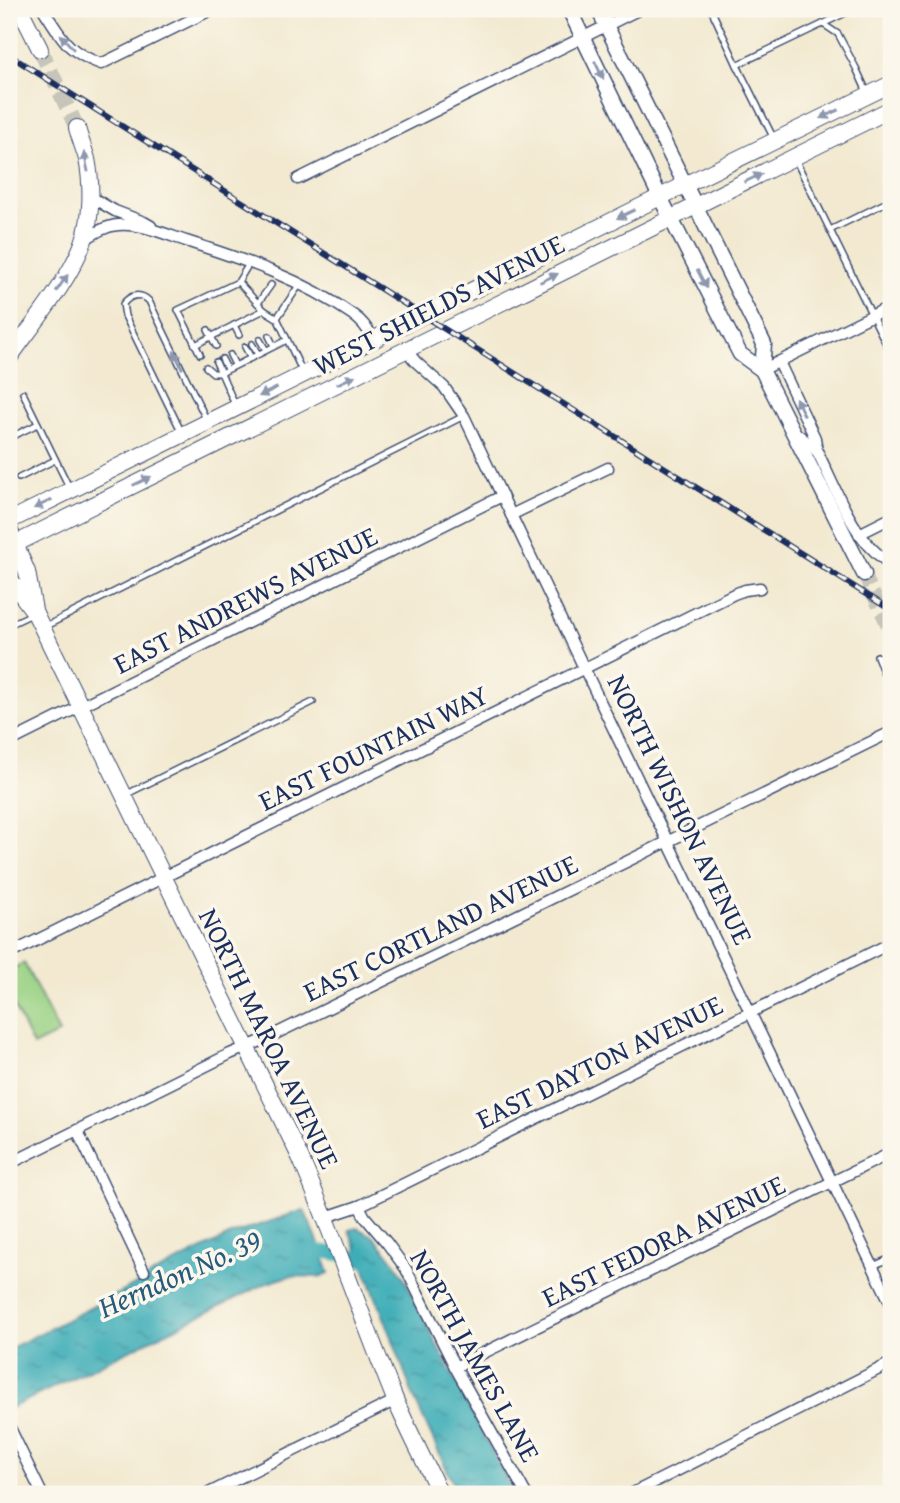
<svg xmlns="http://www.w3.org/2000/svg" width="900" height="1503" font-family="'Gentium Book Plus',serif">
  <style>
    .green { fill: #99d183; stroke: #5a8070; stroke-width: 2 }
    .water { fill: url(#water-ripples); stroke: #2c6e8a; stroke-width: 2 }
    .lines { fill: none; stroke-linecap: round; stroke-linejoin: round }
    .canal { stroke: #3cadb7; stroke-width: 14 }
    .tertiary-tunnel { stroke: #c7c4b9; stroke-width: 14; stroke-dasharray: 14 7; stroke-linecap: butt }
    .secondary-tunnel { stroke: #c7c4b9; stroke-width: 16; stroke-dasharray: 16 8; stroke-linecap: butt }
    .service-casing { stroke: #3b4b6f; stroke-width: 8 }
    .minor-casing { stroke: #3b4b6f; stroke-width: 13 }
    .tertiary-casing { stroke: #3b4b6f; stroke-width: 17 }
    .secondary-casing { stroke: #3b4b6f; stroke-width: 18 }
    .service { stroke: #fff; stroke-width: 5 }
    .minor { stroke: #fff; stroke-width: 10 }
    .tertiary { stroke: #fff; stroke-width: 14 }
    .secondary { stroke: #fff; stroke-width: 16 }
    .rail-casing { stroke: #1b2f5e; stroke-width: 6 }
    .rail { stroke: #fbf7ec; stroke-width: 3.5; stroke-dasharray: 10; stroke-linecap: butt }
    .oneway { fill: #8d97ae }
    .labels { text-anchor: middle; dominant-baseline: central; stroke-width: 7; stroke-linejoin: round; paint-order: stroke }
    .street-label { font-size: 28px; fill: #1b2f5e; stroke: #fbf7ec }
    .water-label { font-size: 30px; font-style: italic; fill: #275b7d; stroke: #fbf7ec }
  </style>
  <defs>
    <pattern id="water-ripples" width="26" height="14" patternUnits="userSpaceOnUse" patternTransform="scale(1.75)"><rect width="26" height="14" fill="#3cadb7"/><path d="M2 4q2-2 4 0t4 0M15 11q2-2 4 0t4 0" fill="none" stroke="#328d98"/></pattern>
  </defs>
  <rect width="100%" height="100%" fill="#fbf7ec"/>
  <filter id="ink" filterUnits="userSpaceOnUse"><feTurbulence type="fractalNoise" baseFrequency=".0143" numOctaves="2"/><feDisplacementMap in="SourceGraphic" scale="14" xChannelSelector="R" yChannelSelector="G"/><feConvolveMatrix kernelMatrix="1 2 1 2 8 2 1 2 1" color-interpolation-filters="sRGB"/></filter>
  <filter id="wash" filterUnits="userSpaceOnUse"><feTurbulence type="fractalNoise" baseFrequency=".00686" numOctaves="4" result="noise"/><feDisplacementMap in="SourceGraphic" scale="28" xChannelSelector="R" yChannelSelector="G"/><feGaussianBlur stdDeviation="1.57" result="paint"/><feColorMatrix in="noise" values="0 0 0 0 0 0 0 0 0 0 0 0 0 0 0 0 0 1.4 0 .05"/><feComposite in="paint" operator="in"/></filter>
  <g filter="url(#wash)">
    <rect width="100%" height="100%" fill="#f2e9d0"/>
    <path class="green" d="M24 963 59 1033 33 1046 9 996V970Z"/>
    <g class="water">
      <path d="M304 1210 317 1239 329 1273 319 1277 290 1276 267 1283 9 1409V1349L139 1283 158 1271 233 1234Z"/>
      <path d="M357 1228 373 1236 387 1252 400 1270 439 1349 514 1494H458L414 1398 391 1335 349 1230Z"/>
    </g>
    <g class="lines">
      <path class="canal" d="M303 1251C323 1250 362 1256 378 1268"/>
    </g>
  </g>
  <g filter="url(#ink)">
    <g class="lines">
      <path class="tertiary-tunnel" d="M864 574 891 632"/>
      <path class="secondary-tunnel" d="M40 49 77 128"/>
      <g class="service-casing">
        <g id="service">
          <path d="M711 9 737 65"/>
          <path d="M823 24 838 34 856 68 867 92"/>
          <path d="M773 137 737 65 854 9"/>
          <path d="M795 159 891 354"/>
          <path d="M830 230 891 200"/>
          <path d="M250 262 238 282 264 310 277 318"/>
          <path d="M300 284 277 318 303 373"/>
          <path d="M258 303 271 285"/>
          <path d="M234 325 239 335"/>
          <path d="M208 330 216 346"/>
          <path d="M269 336 274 346"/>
          <path d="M260 340 266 350"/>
          <path d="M252 344 258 354"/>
          <path d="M195 345 264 310"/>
          <path d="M245 347 251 358"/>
          <path d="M200 354 178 310 238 282"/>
          <path d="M230 355 235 365"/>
          <path d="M222 359 227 369"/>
          <path d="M216 362 221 373"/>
          <path d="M206 367 213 373H221"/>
          <path d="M23 393 69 487"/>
          <path d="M236 407 221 373 287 340"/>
          <path d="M182 433 125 316 123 304C130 295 140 292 149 301L206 419"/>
          <path d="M9 438 38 424"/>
          <path d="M19 478 55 460"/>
          <path d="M9 625 32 614"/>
          <path d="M44 627 464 416"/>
          <path d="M877 656 891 692"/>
          <path d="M125 795 313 702"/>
          <path d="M873 1266 891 1258"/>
        </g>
      </g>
      <g class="minor-casing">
        <g id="minor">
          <path d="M43 9C63 39 66 51 101 64L213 9"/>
          <path d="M298 179 640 9"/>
          <path d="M89 196 115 211 144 222 151 226"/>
          <path d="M84 240C95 233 105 226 118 225 141 223 165 234 186 241 245 260 302 279 353 315 362 321 368 329 373 339"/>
          <path d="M406 350 416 362 444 387 464 416 584 668 891 1304"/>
          <path d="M779 362 815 438 817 451"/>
          <path d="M762 370 891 306"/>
          <path d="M796 433 811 445 818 453C837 491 854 542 891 564"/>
          <path d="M511 515 608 468"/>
          <path d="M859 534 891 518"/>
          <path d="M9 742 502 496"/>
          <path d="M9 954 734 594 745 590 760 588"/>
          <path d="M77 1130 144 1271"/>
          <path d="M9 1164 230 1054 261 1041 891 732"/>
          <path d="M359 1206 365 1217 387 1243 406 1269 455 1367 526 1494"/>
          <path d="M326 1217 359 1206 891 943"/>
          <path d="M455 1367 891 1153"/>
          <path d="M9 1426 42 1494"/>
          <path d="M207 1494 396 1400"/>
          <path d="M631 1494 891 1363"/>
        </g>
      </g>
      <g class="tertiary-casing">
        <g id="tertiary">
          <path d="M569 9 660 197 740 354 762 370 864 574"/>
          <path d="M598 9 764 344 762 370"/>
        </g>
      </g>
      <g class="secondary-casing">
        <g id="secondary">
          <path d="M20 9 40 49"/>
          <path d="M9 358C33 324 71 279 84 240 92 216 92 184 87 159 84 149 80 139 77 128"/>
          <path d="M9 521 660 197 891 84"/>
          <path d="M9 529 27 572 34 610"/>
          <path d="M9 547 891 109"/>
          <path d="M9 578 35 613 300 1157C334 1236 362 1318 394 1397 408 1430 425 1462 440 1494"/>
        </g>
      </g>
      <use href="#service" class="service"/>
      <use href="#minor" class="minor"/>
      <use href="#tertiary" class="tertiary"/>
      <use href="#secondary" class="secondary"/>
      <g class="rail-casing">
        <path id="rail" d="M9 55 891 610"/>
      </g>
      <use href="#rail" class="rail"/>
    </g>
    <defs><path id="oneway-solid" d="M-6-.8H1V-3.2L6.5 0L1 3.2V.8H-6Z" transform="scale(1.75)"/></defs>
    <g class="oneway">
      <use href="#oneway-solid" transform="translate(67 42) rotate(-131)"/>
      <use href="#oneway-solid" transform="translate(599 70) rotate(64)"/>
      <use href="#oneway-solid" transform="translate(830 114) rotate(154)"/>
      <use href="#oneway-solid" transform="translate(86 162) rotate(-102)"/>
      <use href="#oneway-solid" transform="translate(753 178) rotate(-26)"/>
      <use href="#oneway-solid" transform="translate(626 214) rotate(154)"/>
      <use href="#oneway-solid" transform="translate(549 278) rotate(-26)"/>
      <use href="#oneway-solid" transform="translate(702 279) rotate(63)"/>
      <use href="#oneway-solid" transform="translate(62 283) rotate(-55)"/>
      <use href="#oneway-solid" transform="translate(178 360) rotate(-116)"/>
      <use href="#oneway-solid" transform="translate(346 380) rotate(-26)"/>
      <use href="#oneway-solid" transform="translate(268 392) rotate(154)"/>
      <use href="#oneway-solid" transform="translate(800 407) rotate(-116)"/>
      <use href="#oneway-solid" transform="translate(142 481) rotate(-26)"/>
      <use href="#oneway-solid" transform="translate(43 504) rotate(154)"/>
    </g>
  </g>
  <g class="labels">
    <g class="street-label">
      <text transform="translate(438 304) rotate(-27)">WEST SHIELDS AVENUE</text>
      <text transform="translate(245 599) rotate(-27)">EAST ANDREWS AVENUE</text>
      <text transform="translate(373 747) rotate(-26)">EAST FOUNTAIN WAY</text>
      <text transform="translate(681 809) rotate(64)">NORTH WISHON AVENUE</text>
      <text transform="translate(440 927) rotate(-26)">EAST CORTLAND AVENUE</text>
      <text transform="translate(270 1038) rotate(64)">NORTH MAROA AVENUE</text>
      <text transform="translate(599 1061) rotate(-26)">EAST DAYTON AVENUE</text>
      <text transform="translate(663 1240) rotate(-26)">EAST FEDORA AVENUE</text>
      <text transform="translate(476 1355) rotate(61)">NORTH JAMES LANE</text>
    </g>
    <g class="water-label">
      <text transform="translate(179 1273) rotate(-24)">Herndon No. 39</text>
    </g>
  </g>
  <rect width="900" height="1503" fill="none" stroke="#fbf7ec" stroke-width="35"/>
</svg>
